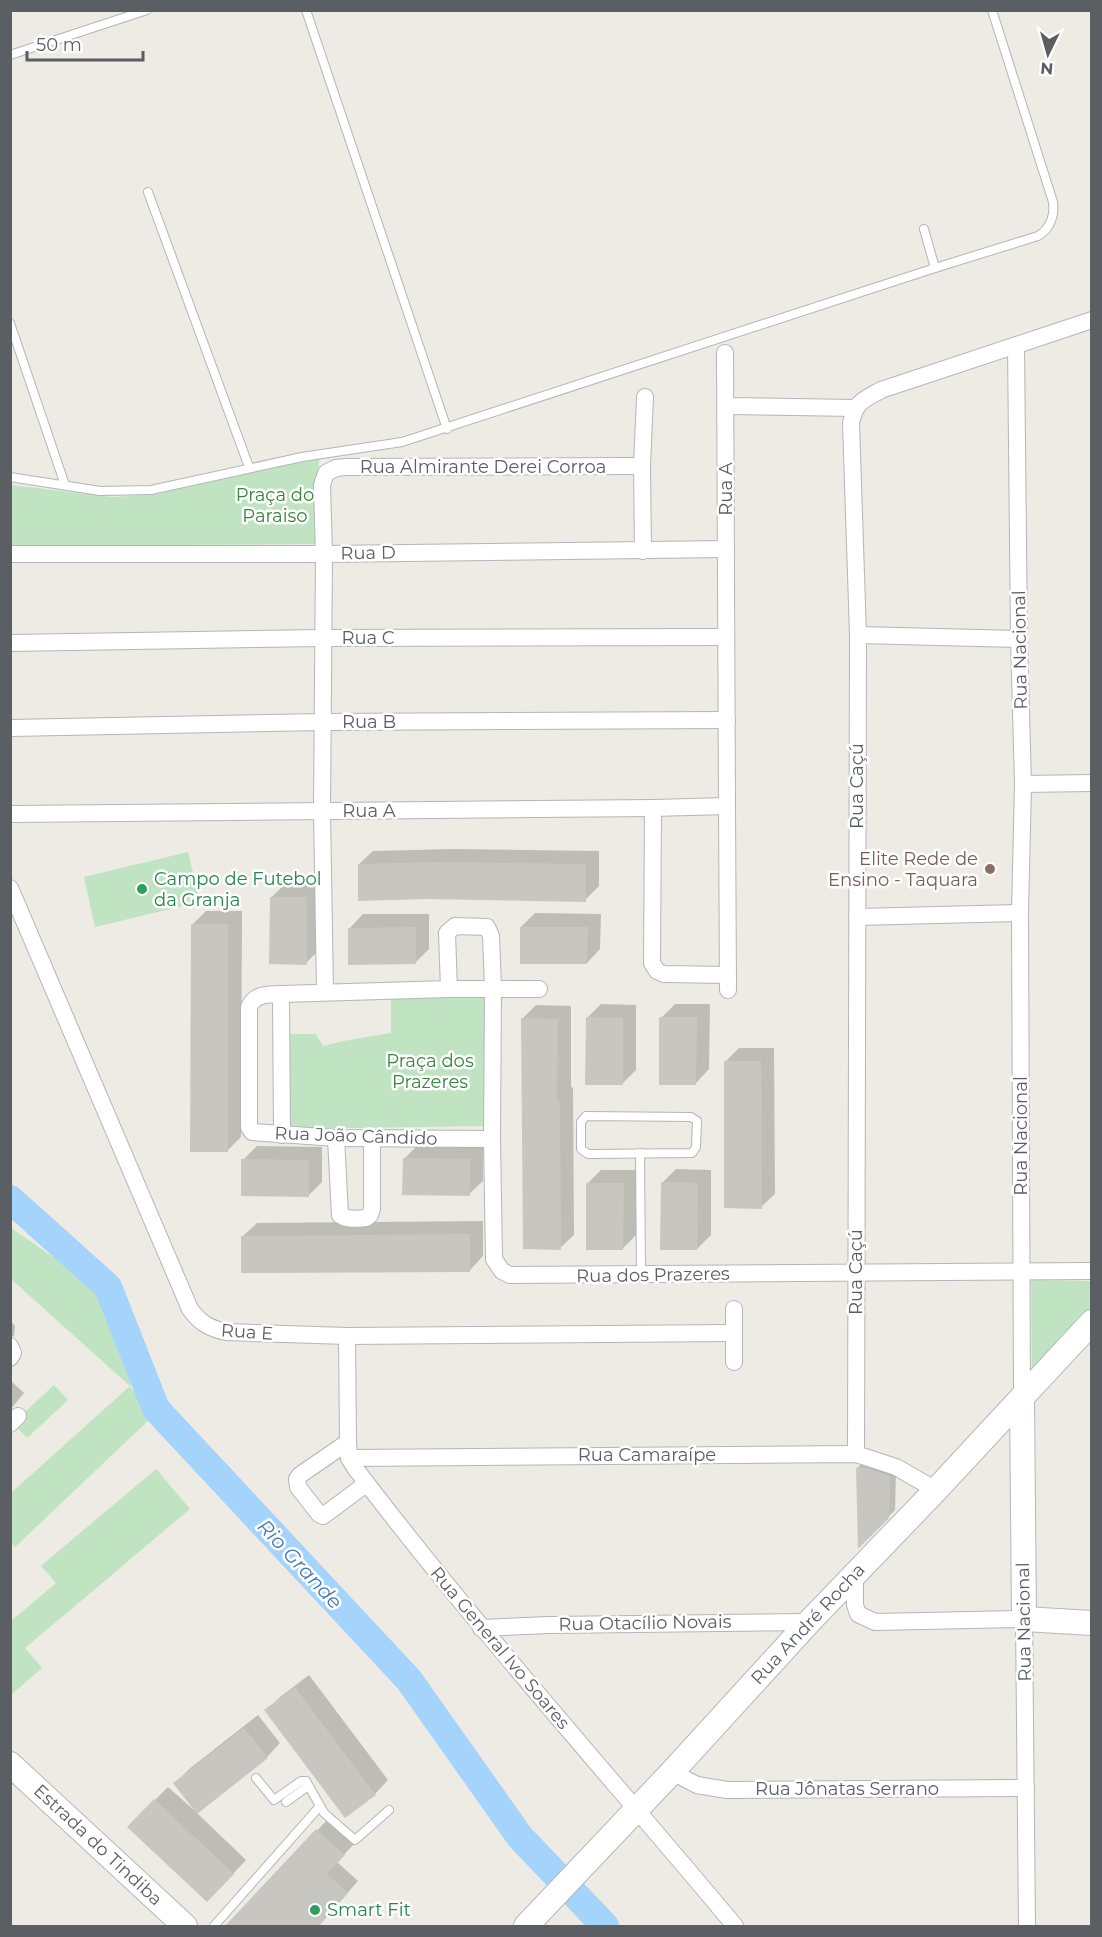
<svg xmlns="http://www.w3.org/2000/svg" width="1102" height="1937" font-family="Montserrat,sans-serif">
  <style>
    .green { fill: #c0e4c1 }
    .shadow { fill: #0003 }
    .lines { fill: none; stroke-linecap: round; stroke-linejoin: round }
    .river { stroke: #a4d3fc; stroke-width: 28 }
    .building { fill: #c8c6c0 }
    .lane-casing { stroke: #b3b5ba; stroke-width: 10 }
    .street-casing { stroke: #b3b5ba; stroke-width: 18 }
    .secondary-casing { stroke: #b4b7bd; stroke-width: 26 }
    .lane { stroke: #fff; stroke-width: 8 }
    .street { stroke: #fff; stroke-width: 16 }
    .secondary { stroke: #fff; stroke-width: 24 }
    .education-dot { fill: #8d6e63; stroke: #fff; stroke-width: 2 }
    .leisure-dot { fill: #2e9e5b; stroke: #fff; stroke-width: 2 }
    .labels { text-anchor: middle; dominant-baseline: central; stroke-width: 5; stroke-linejoin: round; paint-order: stroke }
    .street-label { font-size: 18px; fill: #5b5e63; stroke: #fff }
    .park-label { font-size: 18px; fill: #38853e; stroke: #fff }
    .education-label { font-size: 18px; fill: #785e54; stroke: #fff; text-anchor: end }
    .leisure-label { font-size: 18px; fill: #27864d; stroke: #fff; text-anchor: start }
    .water-label { font-size: 20px; font-style: italic; fill: #4479b6; stroke: #fff }
  </style>
  <rect width="100%" height="100%" fill="#edebe3"/>
  <g class="green">
    <path d="M319 458 315 544 11 546V485L112 497 158 494 285 461Z"/>
    <path d="M188 852 200 902 95 927 84 877Z"/>
    <path d="M484 991 486 1126 290 1129 289 1034H316L323 1046 343 1041 391 1033V992Z"/>
    <path d="M11 1228 103 1291 135 1375 130 1386 151 1418 15 1547 11 1542V1493L130 1386 11 1279Z"/>
    <path d="M1031 1280 1092 1281 1091 1315 1032 1374Z"/>
    <path d="M54 1385 68 1400 27 1438 13 1423Z"/>
    <path d="M156 1469 190 1509 25 1648 42 1668 11 1695V1621L56 1583 41 1566Z"/>
  </g>
  <g class="shadow">
    <path d="M453 849 599 851V886L585 900 426 898 359 864 373 851Z"/>
    <path d="M285 884H320V949L306 963 271 898Z"/>
    <path d="M206 911H242L241 1137 227 1151 193 924Z"/>
    <path d="M535 913 601 914 600 949 587 963 521 927Z"/>
    <path d="M363 914H429V949L415 963 350 928Z"/>
    <path d="M601 1004 636 1005V1070L622 1084 587 1018Z"/>
    <path d="M675 1004H710L709 1069 696 1083 661 1018Z"/>
    <path d="M536 1005 571 1006V1087L573 1088 574 1235 560 1248 522 1019Z"/>
    <path d="M739 1048H774L775 1194 761 1207 725 1062Z"/>
    <path d="M418 1145H483V1181L469 1194 404 1159Z"/>
    <path d="M257 1146 322 1147V1182L308 1196 243 1160Z"/>
    <path d="M676 1169 711 1170V1235L697 1249 662 1183Z"/>
    <path d="M601 1170H637L636 1235 622 1249 588 1183Z"/>
    <path d="M483 1221V1256L470 1270 243 1236 257 1223Z"/>
    <path d="M10 1320 15 1326 14 1335 10 1339Z"/>
    <path d="M10 1380 24 1393 10 1410Z"/>
    <path d="M864 1462 896 1472 895 1510 859 1545 857 1468Z"/>
    <path d="M309 1675 388 1780 375 1794 266 1711 280 1697Z"/>
    <path d="M258 1715 280 1743 267 1757 196 1812 246 1860 221 1887 155 1800 168 1787 194 1810 195 1809 175 1784 188 1770Z"/>
    <path d="M328 1819 355 1843 337 1862 358 1881 318 1926H227Z"/>
  </g>
  <g class="lines">
    <path class="river" d="M10 1199 108 1287 156 1409 409 1680 520 1837 605 1926"/>
  </g>
  <g class="building">
    <path d="M438 862 586 864V902L426 899 358 901V864Z"/>
    <path d="M270 897H307V965L269 964Z"/>
    <path d="M191 924H228V1152H190Z"/>
    <path d="M416 927V964L348 965V928Z"/>
    <path d="M520 927H588L587 964H520Z"/>
    <path d="M586 1017 623 1018V1085H585Z"/>
    <path d="M659 1017H697L696 1085H659Z"/>
    <path d="M521 1018 558 1019 557 1101H560L561 1250 523 1249Z"/>
    <path d="M724 1061H761L762 1209 724 1208Z"/>
    <path d="M403 1158 470 1159V1196L402 1195Z"/>
    <path d="M241 1159 309 1160V1197L241 1196Z"/>
    <path d="M661 1182 698 1183 697 1250H660Z"/>
    <path d="M586 1183H624L623 1250H586Z"/>
    <path d="M470 1234V1272L241 1273V1236Z"/>
    <path d="M856 1468H865L889 1476 890 1479 889 1518 858 1549Z"/>
    <path d="M295 1687 376 1795 345 1818 264 1710Z"/>
    <path d="M244 1728 268 1758 197 1814 173 1783Z"/>
    <path d="M154 1799 234 1874 207 1902 127 1827Z"/>
    <path d="M316 1829 345 1855 327 1874 348 1893 319 1926H225Z"/>
  </g>
  <g class="lines">
    <g class="lane-casing">
      <g id="lane">
        <path d="M306 10 447 429"/>
        <path d="M10 55 147 10"/>
        <path d="M148 192 249 467"/>
        <path d="M924 229 935 268"/>
        <path d="M10 323 65 485"/>
        <path d="M10 477 100 491 151 490 302 457 402 442 935 268 1038 236C1050 229 1055 216 1053 202L992 10"/>
        <path d="M586 1116 691 1117 697 1121 696 1147 692 1153 588 1154 581 1149V1122Z"/>
        <path d="M640 1153 641 1275"/>
        <path d="M256 1778 274 1800 301 1781H306L324 1813 355 1840 389 1810"/>
        <path d="M286 1802 308 1786"/>
        <path d="M214 1926 320 1806"/>
      </g>
    </g>
    <g class="street-casing">
      <g id="street">
        <path d="M1016 346 1019 639 1023 784 1020 913 1022 1398"/>
        <path d="M726 406 855 408"/>
        <path d="M643 551 642 466 645 397"/>
        <path d="M10 554H324L726 549"/>
        <path d="M858 635 1019 639"/>
        <path d="M10 643 323 638 726 637"/>
        <path d="M10 728 322 722 727 720"/>
        <path d="M1023 784 1092 783"/>
        <path d="M727 806 728 990"/>
        <path d="M653 808 652 963 657 971 664 974 728 975"/>
        <path d="M10 814 653 808 727 806 725 353"/>
        <path d="M10 888 190 1309C200 1323 209 1328 226 1332L347 1336 733 1333"/>
        <path d="M857 917 1020 913"/>
        <path d="M449 989 447 933 455 926 487 927 491 936 493 988 492 1139 494 1259 502 1271 510 1275 1092 1271"/>
        <path d="M325 992 322 811 324 554 322 485 326 473 336 468 346 467 642 466"/>
        <path d="M281 994 282 1135"/>
        <path d="M336 1138 340 1215C347 1220 357 1219 366 1218L370 1215 372 1209V1138"/>
        <path d="M492 1139 336 1138 252 1132 249 1127V1007C256 993 267 995 281 994L449 989H539"/>
        <path d="M347 1336 348 1442 349 1458 355 1468C475 1626 608 1774 735 1926"/>
        <path d="M10 1346 13 1353 10 1358"/>
        <path d="M734 1362V1309"/>
        <path d="M10 1424 18 1416"/>
        <path d="M348 1442 300 1475 297 1479 298 1487 319 1514 323 1516 366 1484"/>
        <path d="M856 1454 858 635 851 423C856 401 862 401 881 390L1092 320"/>
        <path d="M349 1458 856 1454 896 1467 936 1490"/>
        <path d="M855 1575V1605L858 1614 875 1622 1024 1619 1027 1926"/>
        <path d="M481 1628 548 1625 809 1622"/>
        <path d="M672 1772 697 1785 727 1790 1026 1788"/>
      </g>
    </g>
    <g class="secondary-casing">
      <g id="secondary">
        <path d="M1022 1398 1024 1619 1092 1623"/>
        <path d="M10 1764 185 1926"/>
        <path d="M526 1926 672 1772 809 1622 936 1490 1092 1322"/>
      </g>
    </g>
    <use href="#lane" class="lane"/>
    <use href="#street" class="street"/>
    <use href="#secondary" class="secondary"/>
  </g>
  <circle class="education-dot" cx="990" cy="869" r="6"/>
  <g class="leisure-dot">
    <circle cx="142" cy="889" r="6"/>
    <circle cx="315" cy="1910" r="6"/>
  </g>
  <g class="labels">
    <g class="street-label">
      <text x="483" y="467">Rua Almirante Derei Corroa</text>
      <text transform="translate(726 489) rotate(-90)">Rua A</text>
      <text transform="translate(368 553) rotate(-1)">Rua D</text>
      <text x="368" y="638">Rua C</text>
      <text transform="translate(1020 650) rotate(-91)">Rua Nacional</text>
      <text x="369" y="722">Rua B</text>
      <text transform="translate(857 786) rotate(-90)">Rua Caçú</text>
      <text x="369" y="811">Rua A</text>
      <text transform="translate(356 1136) rotate(2)">Rua João Cândido</text>
      <text transform="translate(1021 1136) rotate(-90)">Rua Nacional</text>
      <text transform="translate(856 1272) rotate(-90)">Rua Caçú</text>
      <text transform="translate(653 1275) rotate(-1)">Rua dos Prazeres</text>
      <text transform="translate(247 1332) rotate(4)">Rua E</text>
      <text x="647" y="1455">Rua Camaraípe</text>
      <text transform="translate(1024 1622) rotate(-91)">Rua Nacional</text>
      <text transform="translate(645 1623) rotate(-1)">Rua Otacílio Novais</text>
      <text transform="translate(808 1624) rotate(-47)">Rua André Rocha</text>
      <text transform="translate(500 1648) rotate(50)">Rua General Ivo Soares</text>
      <text x="847" y="1789">Rua Jônatas Serrano</text>
      <text transform="translate(98 1845) rotate(43)">Estrada do Tindiba</text>
    </g>
    <g class="park-label">
      <text x="275" y="495">Praça do<tspan x="275" dy="21">Paraiso</tspan></text>
      <text x="430" y="1061">Praça dos<tspan x="430" dy="21">Prazeres</tspan></text>
    </g>
    <g class="education-label">
      <text x="978" y="859">Elite Rede de<tspan x="978" dy="21">Ensino - Taquara</tspan></text>
    </g>
    <g class="leisure-label">
      <text x="154" y="879">Campo de Futebol<tspan x="154" dy="21">da Granja</tspan></text>
      <text x="327" y="1910">Smart Fit</text>
    </g>
    <g class="water-label">
      <text transform="translate(300 1564) rotate(47)">Rio Grande</text>
    </g>
  </g>
  <rect width="1102" height="1937" fill="none" stroke="#5b5e63" stroke-width="24"/>
  <g transform="translate(1048 54) rotate(185)" stroke="#ffffff" stroke-width="4.5" paint-order="stroke">
  <path d="M0-4.5L10 22L0 15L-10 22Z" fill="#5b5e63"/>
  <text y="-9" font-size="16" font-weight="bold" text-anchor="middle" fill="#5b5e63">N</text>
  </g>
  <path d="M27 51v9h116v-9" fill="none" stroke="#5b5e63" stroke-width="3"/>
  <text x="36" y="51" font-size="18" fill="#5b5e63" stroke="#ffffff" stroke-width="4.5" paint-order="stroke">50 m</text>
</svg>
